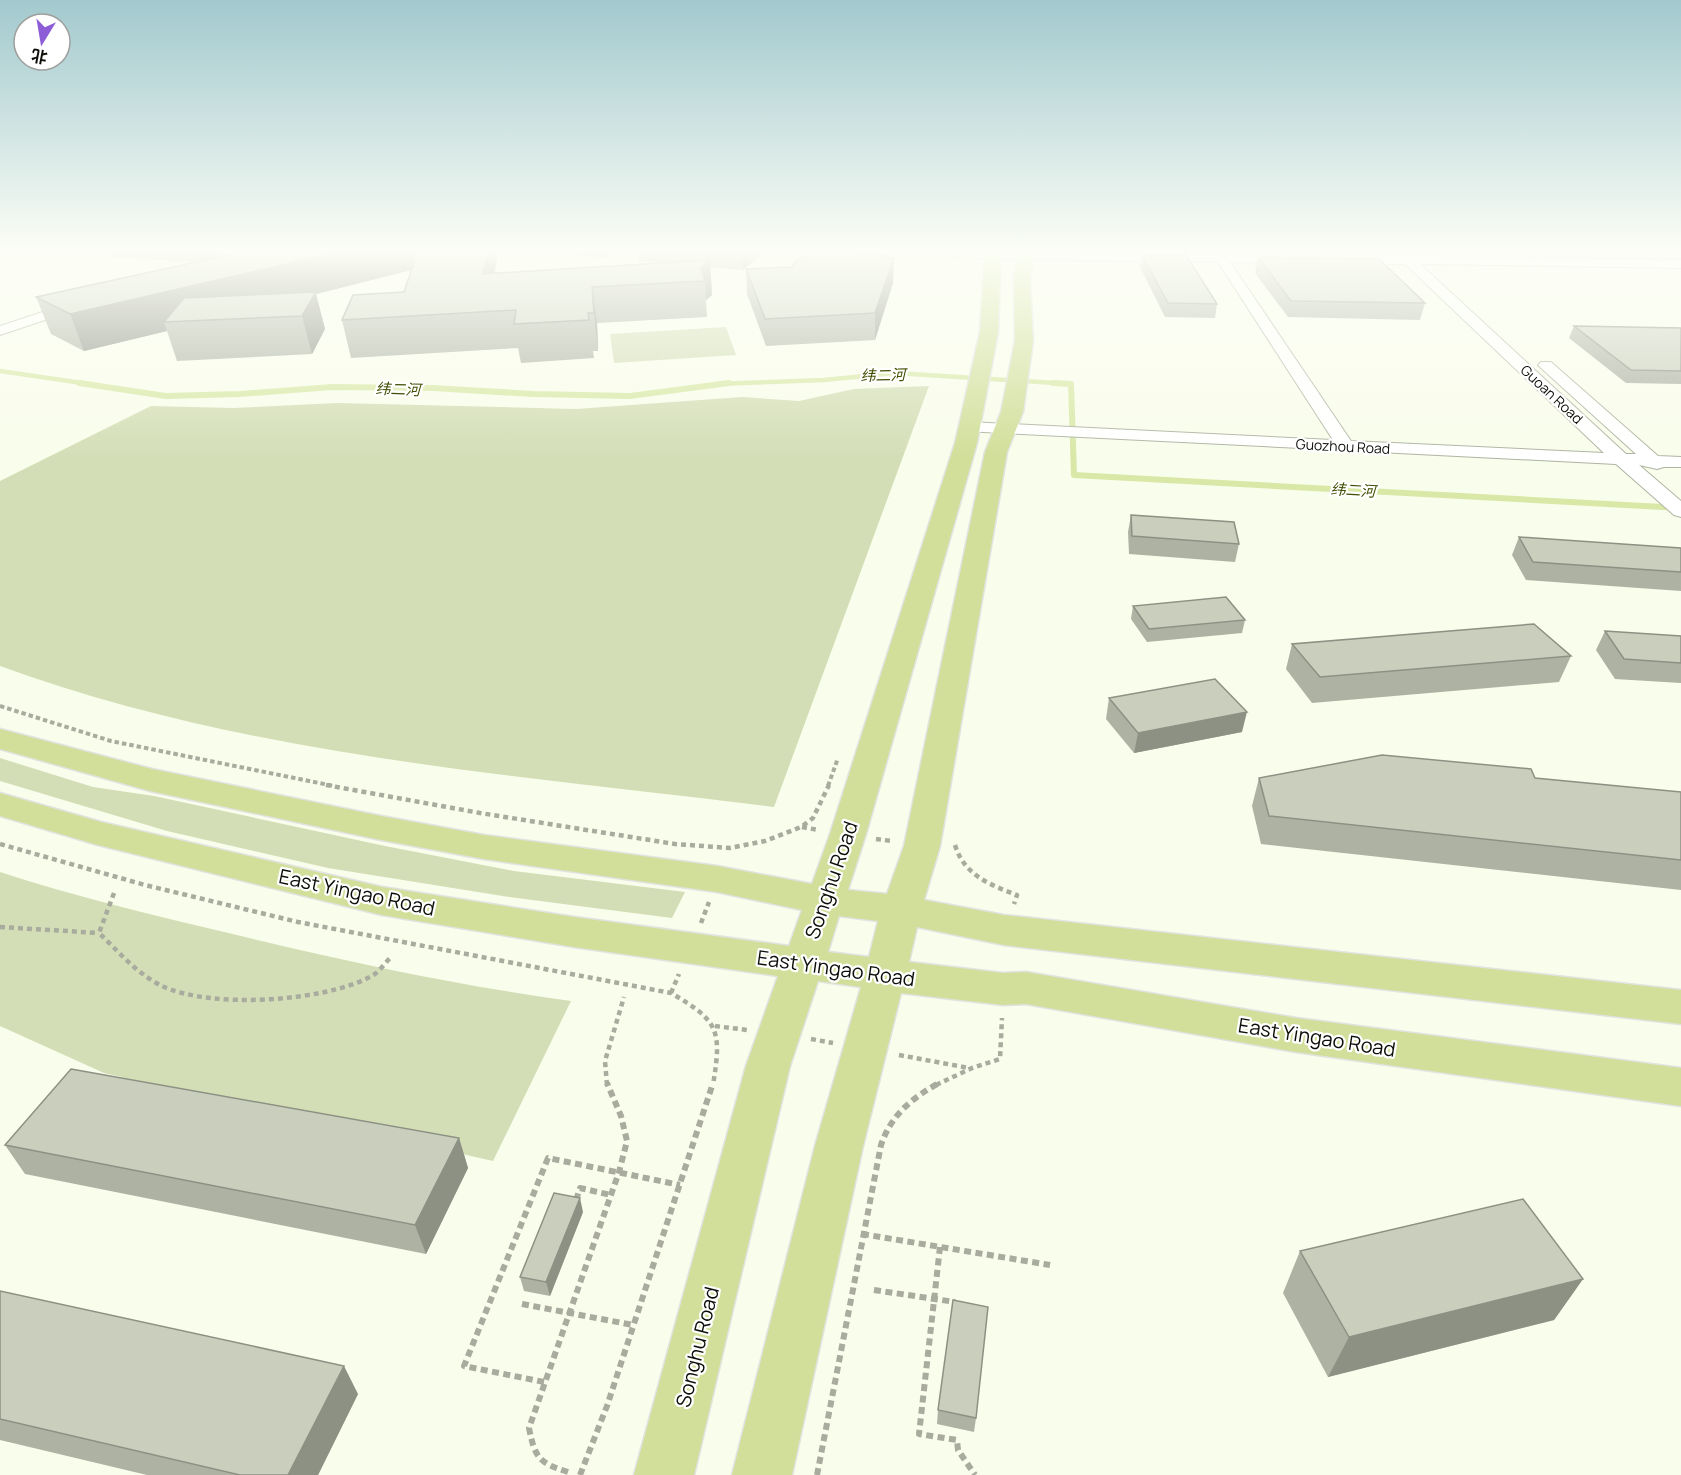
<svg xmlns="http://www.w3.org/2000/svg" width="1681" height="1475" font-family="Manrope,'Noto Sans SC',sans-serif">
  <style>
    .green { fill: #d4deb6 }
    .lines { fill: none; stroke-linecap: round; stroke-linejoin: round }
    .stream-far1 { stroke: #d9e8a7; stroke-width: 4.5 }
    .stream { stroke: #d9e8a7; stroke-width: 6 }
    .minor-casing { stroke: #afb4a2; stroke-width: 2 }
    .major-casing { stroke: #e2e2e1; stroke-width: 3 }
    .path-far2 { stroke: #a8ab9d; stroke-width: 4; stroke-dasharray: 4.5 3; stroke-linecap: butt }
    .path-far1 { stroke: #a8ab9d; stroke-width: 4.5; stroke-dasharray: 5 4; stroke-linecap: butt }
    .path { stroke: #a8ab9d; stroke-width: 6; stroke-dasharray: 7 4.5; stroke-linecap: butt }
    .minor { fill: #fff; fill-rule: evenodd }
    .major { fill: #d1df9a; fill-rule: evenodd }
    .wall { fill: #aeb2a3 }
    .shaded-wall { fill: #8d9184 }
    .building { fill: #cacfbd; stroke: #8d9184; stroke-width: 1.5 }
    .labels { text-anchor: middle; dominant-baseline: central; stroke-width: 4.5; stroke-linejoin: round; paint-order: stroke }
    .far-street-label { font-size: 14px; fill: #0c0e08; stroke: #fff }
    .far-water-label { font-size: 15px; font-style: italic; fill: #434f03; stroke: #fff }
    .near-street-label { font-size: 20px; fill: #0c0e08; stroke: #fff }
  </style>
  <rect width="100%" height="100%" fill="#f9fdeb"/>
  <g class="green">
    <path d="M726 327 736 355 614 363 610 334Z"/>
    <path d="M929 386 774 807C516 775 245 756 0 666V481L151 406 233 408 338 403 576 409 742 397 799 401 854 389Z"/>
    <path d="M0 758 93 787 154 796 385 846 514 871 685 892 672 918 509 897 328 868 167 831 0 781Z"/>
    <path d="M0 872C73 896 149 914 224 932 339 960 454 985 571 1001L493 1161 104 1073 0 1026Z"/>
  </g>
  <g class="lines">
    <g class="stream-far1">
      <path d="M0 371 89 384"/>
      <path d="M715 384 824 380 895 373 1071 384"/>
    </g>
    <g class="stream">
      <path d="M79 383 166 396 240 394 332 387 433 388 533 394 630 396 729 383"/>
      <path d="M1053 383 1071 384 1074 475 1681 508"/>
    </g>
    <g class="minor-casing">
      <g id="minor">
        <path d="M930 251 1213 254 1211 251H1223L1225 254 1296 256 1298 259 1292 263 1230 262 1351 441 1604 453 1405 264 1347 263 1341 259 1347 255 1398 256 1399 252 1403 251 1411 256 1681 260V268L1420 264 1626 454H1636L1541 368 1538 365 1541 362H1551L1658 456 1681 457V467H1664L1657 469 1639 465 1681 501V517L1674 515 1616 464 963 431 961 427 963 423 969 422 1333 440 1218 262 994 259 936 255Z"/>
        <path d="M76 301 81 302 83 305 81 308 0 335V326Z"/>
      </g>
    </g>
    <g class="major-casing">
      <path id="major" d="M985 251H1001L998 332 977 443 866 834 848 890 887 894 904 846 985 452 1001 412 1015 341 1014 280 1017 256 1015 251H1031L1033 256 1030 280 1033 341 1023 412 1007 452 940 846 924 900 1004 915 1681 990V1024L1004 945 917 927 909 962 1003 973 1026 972 1296 1018 1681 1068V1106L1296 1052 1026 1004 1003 1005 901 993 863 1146 792 1475H732L815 1146 861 987 818 981 790 1066 694 1475H634L746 1066 778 976 574 947 382 915 98 845 0 816V793L101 822 382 887 574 917 789 946 802 910 717 892 484 859 381 840 150 791 0 749V729L152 769 381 816 484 835 717 866 812 884 830 834 955 443 980 332ZM839 916 878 921 869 957 828 952Z"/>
    </g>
    <g class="path-far2">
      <path d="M0 706 111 741 334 786"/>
      <path d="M828 786 838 758"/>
    </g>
    <g class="path-far1">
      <path d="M326 785 480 813 675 844 730 848 765 841 801 827 813 818 829 785"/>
      <path d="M802 827 818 830"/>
      <path d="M876 839 892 841"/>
      <path d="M0 844 145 885 298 922 671 993C719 1021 722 1030 713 1085"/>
      <path d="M955 845C964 875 990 885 1017 895L1014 904"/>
      <path d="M114 893 99 933C118 951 137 974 162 986 211 1009 324 1002 372 976 379 972 385 963 391 957"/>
      <path d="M701 923 709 902"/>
      <path d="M0 927 99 933"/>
      <path d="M671 993 679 974"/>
      <path d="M715 1026 747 1030"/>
      <path d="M811 1039 833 1043"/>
      <path d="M899 1055 969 1068"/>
      <path d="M607 1085 605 1061 624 997"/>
      <path d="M936 1085 972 1068 1000 1059 1002 1018"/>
    </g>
    <g class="path">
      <path d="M576 1200 580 1188 611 1195"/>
      <path d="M862 1234 1050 1265"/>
      <path d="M940 1247 919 1434 957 1440 958 1450 975 1475"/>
      <path d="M874 1290 955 1302"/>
      <path d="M522 1304 633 1325"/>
      <path d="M544 1382 464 1366 548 1158 680 1185"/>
      <path d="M568 1472C539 1463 535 1458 529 1428L619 1172 627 1141 621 1116 607 1083"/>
      <path d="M580 1475 607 1406 713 1083"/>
      <path d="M817 1475 881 1145C891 1115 912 1098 939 1083"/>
    </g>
    <use href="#minor" class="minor"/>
    <use href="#major" class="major"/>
  </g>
  <g class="wall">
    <path d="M106 251H229L215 258 497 257 495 273 666 263 639 261 638 251H765L743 270 710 267 712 295 706 300 707 317 597 323 598 351H593L594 358 521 363 518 348 351 358 342 320 404 292 411 270 316 294 325 329 312 354 177 361 167 331 84 351 51 334 36 297 195 262 108 257Z"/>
    <path d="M514 251H617L608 258Z"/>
    <path d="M1142 255 1217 304 1215 318 1165 317 1140 267Z"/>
    <path d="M1258 257 1425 303 1420 320 1288 317 1255 273Z"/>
    <path d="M886 258 893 283 875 340 766 346 747 294 746 269 792 267Z"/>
    <path d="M1574 326 1681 328V384L1626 383 1569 338Z"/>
    <path d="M1131 515 1239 544 1235 562 1129 554 1128 532Z"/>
    <path d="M1519 537 1681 548V591L1526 580 1512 555Z"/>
    <path d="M1133 606 1245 620 1242 633 1147 642 1131 619Z"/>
    <path d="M1605 631 1681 636V683L1615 679 1596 650Z"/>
    <path d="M1292 644 1571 656 1559 682 1312 703 1286 669Z"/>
    <path d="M1109 698 1242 732 1134 753 1106 719Z"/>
    <path d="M1259 778H1535L1681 792V890L1261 844 1252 806Z"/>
    <path d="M459 1138 468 1168 426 1254 25 1174 5 1145Z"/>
    <path d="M583 1212 550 1296 524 1291 520 1277Z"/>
    <path d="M1300 1251 1583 1279 1554 1320 1328 1377 1283 1293Z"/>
    <path d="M0 1291 358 1394 318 1475H147L0 1440Z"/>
    <path d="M938 1410 976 1418 974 1432 937 1424Z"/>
  </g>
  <g class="shaded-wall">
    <path d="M201 251H229L204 262Z"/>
    <path d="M343 251H428L431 265 316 294 325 329 312 354 302 316 164 322 167 331 84 351 70 314Z"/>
    <path d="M487 251H496L497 257 489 309 483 274Z"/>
    <path d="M607 251H617L608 258Z"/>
    <path d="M742 251H765L743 270Z"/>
    <path d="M894 258 893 283 875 340V313Z"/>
    <path d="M710 260 712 295 706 300 705 281 701 267Z"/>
    <path d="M592 287 597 323 598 351 594 313Z"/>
    <path d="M1247 712 1242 732 1134 753 1138 733Z"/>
    <path d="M459 1138 468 1168 426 1254 415 1225Z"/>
    <path d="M580 1198 583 1212 550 1296 546 1282Z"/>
    <path d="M1583 1279 1554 1320 1328 1377 1349 1337Z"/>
    <path d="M344 1366 358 1394 318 1475H288Z"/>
  </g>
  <g class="building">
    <path d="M246 251H343L70 314 36 297Z"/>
    <path d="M418 251H487L483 274 710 260 701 267 705 281 592 287 594 313H588L589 320 514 324 516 310 342 320 353 295 404 292Z"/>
    <path d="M819 252 886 255 885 258H894L875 313 765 319 746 269 792 267 796 260H800L803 256H817Z"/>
    <path d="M1142 255H1186L1217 304 1168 303Z"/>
    <path d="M1258 257 1379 259 1425 303 1291 301Z"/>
    <path d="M316 292 302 316 164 322 184 298Z"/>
    <path d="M1574 326 1681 328V371L1631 370Z"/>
    <path d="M1131 515 1234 522 1239 544 1132 536Z"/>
    <path d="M1519 537 1681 548V572L1533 562Z"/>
    <path d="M1226 597 1245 620 1149 629 1133 606Z"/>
    <path d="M1534 624 1571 656 1320 677 1292 644Z"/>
    <path d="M1605 631 1681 636V663L1624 659Z"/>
    <path d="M1215 679 1247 712 1138 733 1109 698Z"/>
    <path d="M1382 755 1531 769 1535 778 1681 792V860L1269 816 1259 778Z"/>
    <path d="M71 1069 459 1138 415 1225 5 1145Z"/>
    <path d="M554 1193 580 1198 546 1282 520 1277Z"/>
    <path d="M1523 1199 1583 1279 1349 1337 1300 1251Z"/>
    <path d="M0 1291 344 1366 288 1475H240L0 1419Z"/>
    <path d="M953 1300 988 1307 976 1418 938 1410Z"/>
  </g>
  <linearGradient id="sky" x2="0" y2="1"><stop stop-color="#a2c9ce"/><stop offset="0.55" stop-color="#fcfef6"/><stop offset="1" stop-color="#fcfef6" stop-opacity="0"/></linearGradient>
  <rect width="1681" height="457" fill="url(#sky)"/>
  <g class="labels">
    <g class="far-street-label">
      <text transform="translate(1552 394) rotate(43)">Guoan Road</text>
      <text transform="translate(1343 446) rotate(3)">Guozhou Road</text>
    </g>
    <g class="far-water-label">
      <text transform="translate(883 375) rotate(-1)">纬二河</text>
      <text transform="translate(398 389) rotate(2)">纬二河</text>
      <text transform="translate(1353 490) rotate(3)">纬二河</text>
    </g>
    <g class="near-street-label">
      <text transform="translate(831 880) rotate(-71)">Songhu Road</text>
      <text transform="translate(357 892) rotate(12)">East Yingao Road</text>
      <text transform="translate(836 968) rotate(8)">East Yingao Road</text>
      <text transform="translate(1317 1037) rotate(9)">East Yingao Road</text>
      <text transform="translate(697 1347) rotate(-76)">Songhu Road</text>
    </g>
  </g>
  <g transform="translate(42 42) rotate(191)"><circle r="28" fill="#ffffff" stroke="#9e9f9c" stroke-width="1.5"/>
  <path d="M0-4.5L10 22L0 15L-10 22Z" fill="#8c5dd6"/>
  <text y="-9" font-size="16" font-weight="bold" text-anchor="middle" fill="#0c0e08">北</text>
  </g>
</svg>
